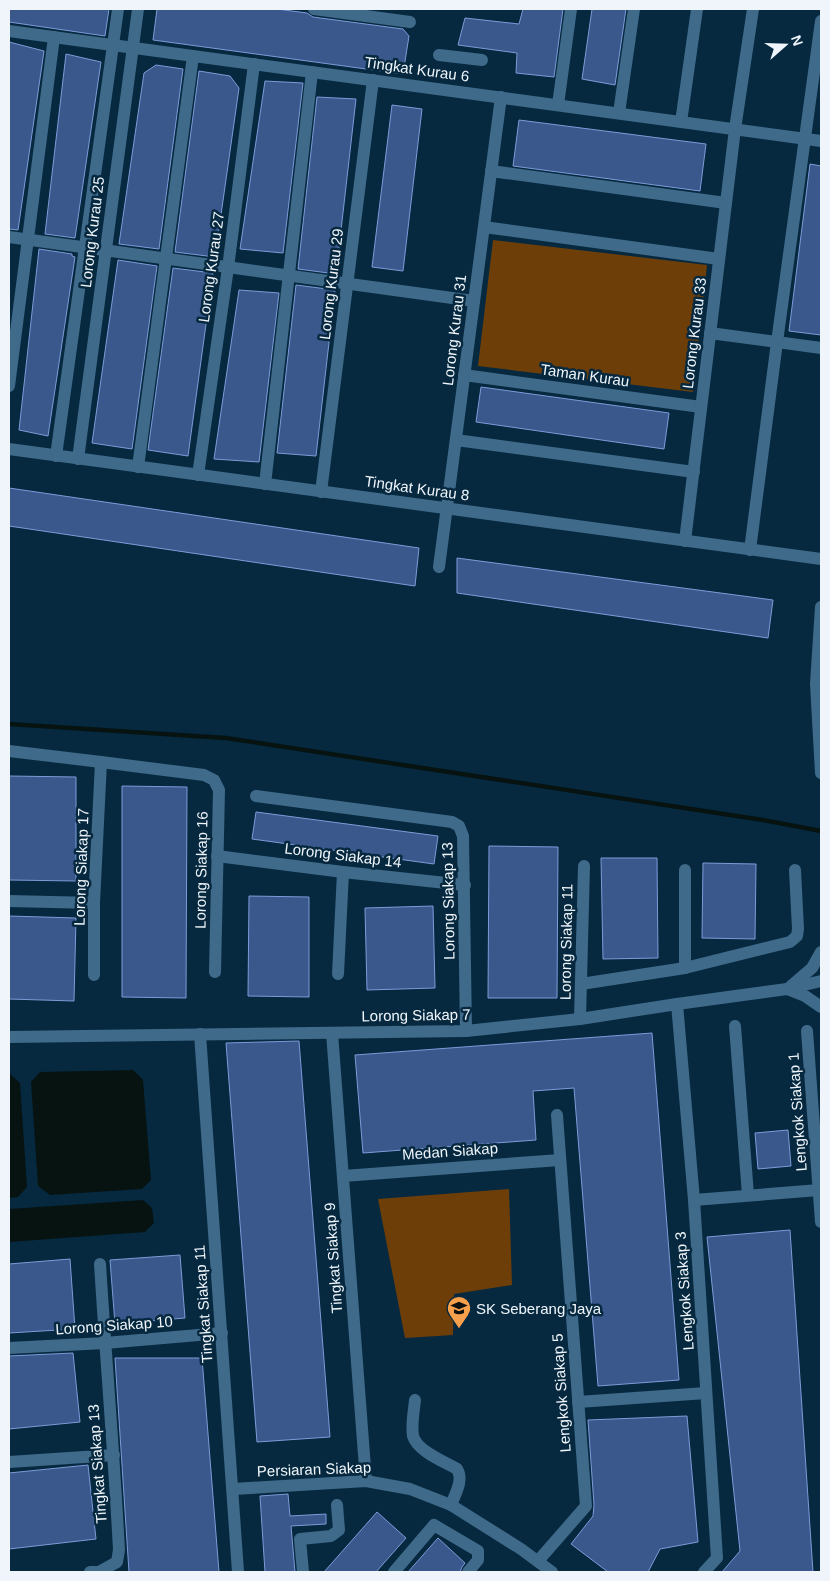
<svg xmlns="http://www.w3.org/2000/svg" width="830" height="1581" font-family="Helvetica,sans-serif">
  <style>
    .green { fill: #6e3e09 }
    .water { fill: #071311 }
    .lines { fill: none; stroke-linecap: round; stroke-linejoin: round }
    .stream { stroke: #071311; stroke-width: 4.5 }
    .building { fill: #3b588d; stroke: #7b9cd8 }
    .minor { stroke: #3f6a89; stroke-width: 12 }
    .labels { text-anchor: middle; dominant-baseline: central; stroke-width: 5; stroke-linejoin: round; paint-order: stroke }
    .street-label { font-size: 15px; fill: #eff5fa; stroke: #062940 }
    .poi-label { font-size: 15px; fill: #eff5fa; stroke: #062940; text-anchor: start }
  </style>
  <rect width="100%" height="100%" fill="#062940"/>
  <g class="green">
    <path d="M493 240 707 265 693 392 478 366Z"/>
    <path d="M509 1189 512 1285 454 1294 453 1335 405 1338 378 1199Z"/>
  </g>
  <g class="water">
    <path d="M133 1070 143 1080 151 1180 142 1189 50 1195 38 1186 31 1082 40 1072Z"/>
    <path d="M9 1073 20 1083 27 1187 18 1197 9 1198Z"/>
    <path d="M143 1200 152 1208 154 1223 145 1232 9 1242V1209Z"/>
  </g>
  <g class="lines">
    <path class="stream" d="M9 724 226 738 763 820 821 831"/>
  </g>
  <g class="building">
    <path d="M9 9H109L105 36 9 22Z"/>
    <path d="M157 9H277L307 13 313 17 403 29 409 36 403 74 153 40Z"/>
    <path d="M523 9H563L554 77 516 73 517 53 458 45 465 18 519 24Z"/>
    <path d="M592 9H626L615 85 582 79Z"/>
    <path d="M9 42 44 51 18 230 9 229Z"/>
    <path d="M66 54 101 62 75 238 45 234Z"/>
    <path d="M156 65 183 69 159 249 119 244 144 73Z"/>
    <path d="M199 71 230 76 239 88 215 257 175 252Z"/>
    <path d="M265 81 303 83 283 253 240 249Z"/>
    <path d="M317 97 356 99 336 274 298 269Z"/>
    <path d="M392 105 422 109 403 271 372 267Z"/>
    <path d="M519 120 706 144 700 191 513 166Z"/>
    <path d="M810 164 821 166V335L789 331Z"/>
    <path d="M39 249 72 254V256L75 257 48 436 19 430Z"/>
    <path d="M118 260 157 266 132 449 92 443Z"/>
    <path d="M173 268 213 273 188 456 148 450Z"/>
    <path d="M296 285 335 290 316 456 277 453Z"/>
    <path d="M239 290 279 293 259 462 214 459Z"/>
    <path d="M481 387 669 413 664 449 476 422Z"/>
    <path d="M9 488 419 548 415 586 9 526Z"/>
    <path d="M457 558 773 600 768 638 457 593Z"/>
    <path d="M9 776 76 777V881L9 880Z"/>
    <path d="M122 786 187 787 186 998 122 997Z"/>
    <path d="M256 812 438 836 434 864 252 839Z"/>
    <path d="M489 846 558 847 557 998H488Z"/>
    <path d="M601 858H657L658 958 603 959Z"/>
    <path d="M703 863 756 864 755 939 702 938Z"/>
    <path d="M249 896 309 897V997L248 996Z"/>
    <path d="M433 906 435 988 367 990 365 908Z"/>
    <path d="M9 916 76 918 74 1001 9 999Z"/>
    <path d="M652 1033 679 1380 598 1386 574 1088 533 1091 536 1140 363 1153 355 1055Z"/>
    <path d="M299 1041 330 1437 257 1442 226 1043Z"/>
    <path d="M788 1130 791 1166 758 1169 755 1133Z"/>
    <path d="M790 1230 813 1572H722L740 1551 707 1237Z"/>
    <path d="M180 1255 185 1318 115 1324 110 1260Z"/>
    <path d="M70 1259 75 1329 9 1333V1264Z"/>
    <path d="M73 1353 80 1422 9 1429V1356Z"/>
    <path d="M115 1358H202L219 1572H129Z"/>
    <path d="M687 1416 698 1542 660 1549 648 1572H608L571 1544 593 1516 594 1505 588 1420Z"/>
    <path d="M88 1465 96 1539 9 1549V1473Z"/>
    <path d="M288 1494 290 1516 326 1514V1524L291 1526 295 1572H265L260 1496Z"/>
    <path d="M377 1512 406 1538 376 1572H324Z"/>
    <path d="M438 1538 465 1563 462 1567 460 1572H408Z"/>
  </g>
  <g class="lines">
    <g class="minor">
      <path d="M314 9 410 22"/>
      <path d="M9 31 821 141"/>
      <path d="M439 55 482 60"/>
      <path d="M558 105 571 9"/>
      <path d="M619 113 634 9"/>
      <path d="M681 122 697 9"/>
      <path d="M491 171 726 203"/>
      <path d="M484 227 719 259"/>
      <path d="M9 237 474 301"/>
      <path d="M710 333 821 348"/>
      <path d="M464 375 701 407"/>
      <path d="M9 386 54 37"/>
      <path d="M456 440 694 472"/>
      <path d="M9 449 821 559"/>
      <path d="M56 456 118 9"/>
      <path d="M78 459 138 9"/>
      <path d="M138 467 193 56"/>
      <path d="M198 475 228 268 254 64"/>
      <path d="M265 484 312 72"/>
      <path d="M321 492 373 80"/>
      <path d="M685 541 735 129 753 9"/>
      <path d="M750 550 777 342 821 21"/>
      <path d="M439 567 501 97"/>
      <path d="M821 607 816 684 821 773"/>
      <path d="M9 751 101 762 204 775 214 780 219 790 215 972"/>
      <path d="M256 796 452 822 459 826 463 836 466 1031"/>
      <path d="M217 856 343 872 465 885"/>
      <path d="M685 870V968"/>
      <path d="M9 901 94 903"/>
      <path d="M338 974 343 872"/>
      <path d="M94 975V903L101 762"/>
      <path d="M581 984 685 968 790 942 797 936 798 929 795 870"/>
      <path d="M791 986 812 968 821 952"/>
      <path d="M787 989 805 996 821 1007"/>
      <path d="M677 1004 694 1200 717 1558 704 1572"/>
      <path d="M580 1019 584 866"/>
      <path d="M735 1026 748 1195"/>
      <path d="M807 1031 821 1222"/>
      <path d="M332 1033 366 1481"/>
      <path d="M200 1034 238 1572"/>
      <path d="M9 1037 466 1031 580 1019 677 1004 787 989 821 981"/>
      <path d="M343 1176 560 1160"/>
      <path d="M694 1200 819 1190"/>
      <path d="M9 1348 105 1343 222 1333"/>
      <path d="M415 1400C414 1411 411 1424 413 1436 417 1451 445 1462 457 1469 464 1480 455 1494 451 1505"/>
      <path d="M578 1402 706 1393"/>
      <path d="M9 1462 114 1455"/>
      <path d="M233 1489 366 1481 410 1489 451 1505 521 1549 552 1572"/>
      <path d="M538 1561 586 1506 557 1115"/>
      <path d="M90 1572H99L117 1562 119 1550C114 1455 106 1360 100 1264"/>
      <path d="M303 1572 300 1539 331 1536 339 1530 337 1505"/>
      <path d="M394 1572 434 1525 478 1551V1560L468 1572"/>
    </g>
  </g>
  <defs>
    <g id="school-pin" transform="scale(1.25)"><path d="M0 17L-7.5 6A9.5 9.5 0 1 1 7.5 6Z" fill="#f8a04b" stroke="#062940"/><path d="M0-5L7-2L0 1L-7-2ZM-4 1L0 2.5L4 1V4Q0 6-4 4Z" fill="#111"/></g>
  </defs>
  <g fill-rule="evenodd">
    <use href="#school-pin" x="459" y="1308"/>
  </g>
  <g class="labels">
    <g class="street-label">
      <text transform="translate(417 69) rotate(8)">Tingkat Kurau 6</text>
      <text transform="translate(92 232) rotate(-83)">Lorong Kurau 25</text>
      <text transform="translate(211 267) rotate(-82)">Lorong Kurau 27</text>
      <text transform="translate(331 284) rotate(-83)">Lorong Kurau 29</text>
      <text transform="translate(454 330) rotate(-83)">Lorong Kurau 31</text>
      <text transform="translate(694 333) rotate(-83)">Lorong Kurau 33</text>
      <text transform="translate(585 375) rotate(8)">Taman Kurau</text>
      <text transform="translate(417 488) rotate(8)">Tingkat Kurau 8</text>
      <text transform="translate(343 855) rotate(7)">Lorong Siakap 14</text>
      <text transform="translate(81 867) rotate(-88)">Lorong Siakap 17</text>
      <text transform="translate(201 870) rotate(-89)">Lorong Siakap 16</text>
      <text transform="translate(448 901) rotate(-91)">Lorong Siakap 13</text>
      <text transform="translate(566 942) rotate(-89)">Lorong Siakap 11</text>
      <text transform="translate(416 1015) rotate(-1)">Lorong Siakap 7</text>
      <text transform="translate(797 1112) rotate(-94)">Lengkok Siakap 1</text>
      <text transform="translate(450 1151) rotate(-4)">Medan Siakap</text>
      <text transform="translate(333 1258) rotate(-94)">Tingkat Siakap 9</text>
      <text transform="translate(684 1291) rotate(-94)">Lengkok Siakap 3</text>
      <text transform="translate(203 1304) rotate(-94)">Tingkat Siakap 11</text>
      <text transform="translate(114 1325) rotate(-4)">Lorong Siakap 10</text>
      <text transform="translate(561 1393) rotate(-94)">Lengkok Siakap 5</text>
      <text transform="translate(97 1464) rotate(-94)">Tingkat Siakap 13</text>
      <text transform="translate(314 1469) rotate(-2)">Persiaran Siakap</text>
    </g>
    <g class="poi-label">
      <text x="476" y="1308">SK Seberang Jaya</text>
    </g>
  </g>
  <rect width="830" height="1581" fill="none" stroke="#eff5fa" stroke-width="20"/>
  <g transform="translate(785 45) rotate(70)" stroke="#062940" stroke-width="4" paint-order="stroke">
  <path d="M0-4L9 19L0 12L-9 19Z" fill="#eff5fa"/>
  <text y="-8" font-size="14" font-weight="bold" text-anchor="middle" fill="#eff5fa">N</text>
  </g>
</svg>
